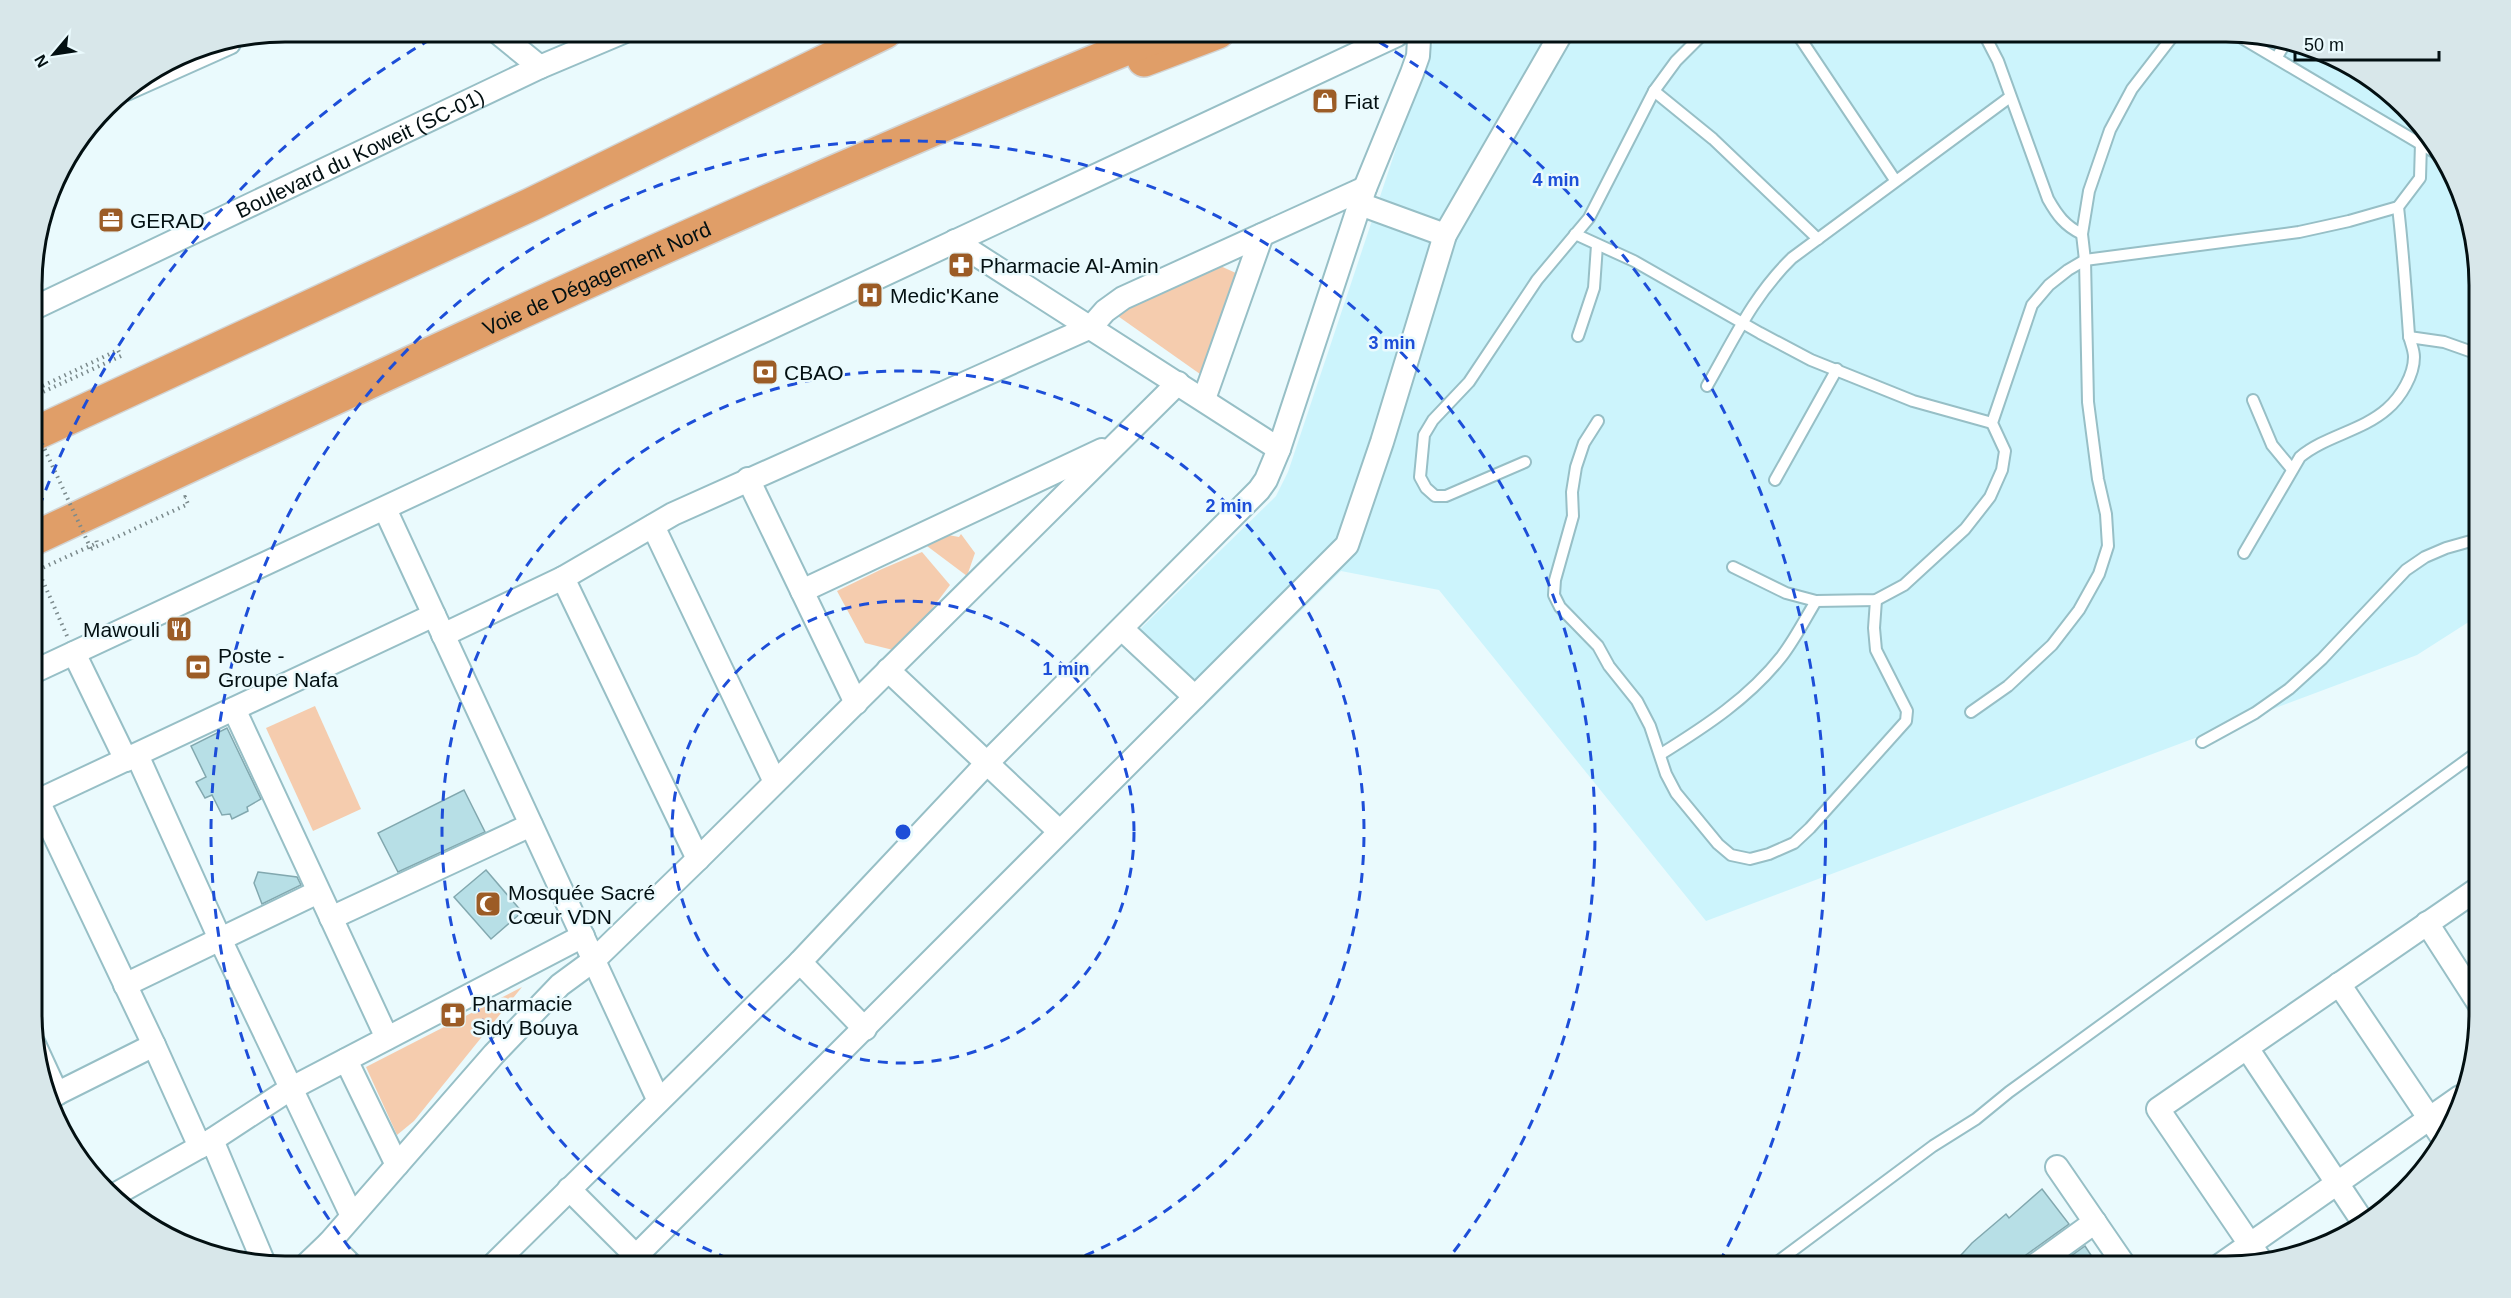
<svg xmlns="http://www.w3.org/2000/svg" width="2511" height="1298" font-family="Helvetica,sans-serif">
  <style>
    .built { fill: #ccf4fc }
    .green { fill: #f5ccae }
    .building { fill: #b7dfe6; stroke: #82a8af; stroke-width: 1.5 }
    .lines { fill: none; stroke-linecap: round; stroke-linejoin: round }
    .service-casing { stroke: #97bfc6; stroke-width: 14 }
    .minor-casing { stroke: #97bfc6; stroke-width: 26 }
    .trunk-casing { stroke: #d2d4d4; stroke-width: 36 }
    .path { stroke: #7b8a8c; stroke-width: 4; stroke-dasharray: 1.5 4.5; stroke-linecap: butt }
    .service { stroke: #fff; stroke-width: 10 }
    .minor { stroke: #fff; stroke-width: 22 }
    .trunk { stroke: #e09e68; stroke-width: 33 }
    .path-bridge { stroke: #7b8a8c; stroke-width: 4; stroke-dasharray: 1.5 4.5; stroke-linecap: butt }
    .ring { fill: none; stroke: #1d4ed8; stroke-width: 3; stroke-dasharray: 10 8 }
    .labels { text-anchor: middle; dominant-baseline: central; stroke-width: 5; stroke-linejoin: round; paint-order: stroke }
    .poi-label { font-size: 21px; fill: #031012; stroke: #eafafd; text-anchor: start }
    .street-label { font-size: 21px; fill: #031012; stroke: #eafafd }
    .rim { fill: none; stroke: #031012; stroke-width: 3 }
    .centre { fill: #1d4ed8; stroke: #eafafd; stroke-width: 3 }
    .ring-label { font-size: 18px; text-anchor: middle; font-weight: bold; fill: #1d4ed8; stroke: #eafafd; stroke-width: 5; stroke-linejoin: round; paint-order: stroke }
  </style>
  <rect width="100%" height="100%" fill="#eafafd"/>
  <path class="built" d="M1443 32H2226L2339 58 2393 95 2437 144 2477 252 2478 616 2417 655 1706 921 1439 590 1341 571 1196 715 1128 641 1276 496 1288 472 1430 47Z"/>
  <g class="green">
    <path d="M1216 264 1238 274 1200 374 1115 314Z"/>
    <path d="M943 534 959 537 961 534 975 553 967 576 927 546Z"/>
    <path d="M922 552 950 585 915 631 893 650 865 643 837 591 882 569Z"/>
    <path d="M315 706 361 809 313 831 266 728Z"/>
    <path d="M522 987 414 1121 397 1135 366 1067Z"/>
  </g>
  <g class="building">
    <path d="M227 728 261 799 247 807 248 811 232 819 230 814 222 815 212 795 205 798 196 782 206 777 191 746Z"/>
    <path d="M464 790 485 832 398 872 378 833Z"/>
    <path d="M486 870 522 912 491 939 454 897Z"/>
    <path d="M258 872 297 877 301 885 262 904 254 883Z"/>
    <path d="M2042 1189 2069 1224 2026 1255 2021 1266H1951L1972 1243 2006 1214 2009 1218Z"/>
    <path d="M2085 1246 2098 1266H2057Z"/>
  </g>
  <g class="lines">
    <g class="service-casing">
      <g id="service">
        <path d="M1796 32 1895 180"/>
        <path d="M1983 32 1998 61 2048 199C2057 215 2065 226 2082 234"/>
        <path d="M2235 34 2441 156"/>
        <path d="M2277 57 2284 45"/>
        <path d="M1654 91 1713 139 1818 239"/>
        <path d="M1575 234 1634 261 1760 333 1811 360 1913 401 1992 423"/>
        <path d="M1578 336 1594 288 1597 245"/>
        <path d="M2409 337 2444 342 2478 354"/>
        <path d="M1707 386C1734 339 1753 296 1792 258L2010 97"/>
        <path d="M2253 400 2272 445 2291 468"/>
        <path d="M1598 421 1584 443 1576 467 1572 492 1573 516 1555 580 1554 595 1560 607 1598 646 1609 666 1637 701 1650 726 1666 774 1676 793 1718 844 1731 855 1750 859 1769 854 1794 843 1810 828 1906 721 1907 711 1876 650 1874 628 1876 600"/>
        <path d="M1525 462 1446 496H1435L1426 488 1420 477 1424 435 1433 420 1469 382 1537 280 1589 218 1654 91 1676 61 1705 32"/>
        <path d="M1775 480 1837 369"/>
        <path d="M2244 553 2300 457C2325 436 2362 431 2387 409 2401 397 2414 375 2414 357 2414 349 2410 342 2409 335 2406 292 2403 250 2398 207"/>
        <path d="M1733 567 1786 593 1816 601 1876 600 1904 585 1965 529 1990 497 2002 470 2005 451 1992 423 2032 305 2049 285 2068 270 2085 260 2299 232 2349 221 2398 207 2420 178 2421 143"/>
        <path d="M1971 712 2008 686 2052 645 2079 610 2099 574 2108 546 2106 514 2098 479 2088 402 2085 260 2082 234 2089 191 2110 130 2132 89 2176 32"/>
        <path d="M2202 742 2255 713 2289 689 2322 659 2406 570 2425 557 2446 548 2478 539"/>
        <path d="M1661 754C1706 726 1749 698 1782 656 1795 639 1805 619 1816 601"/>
        <path d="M1772 1266 1933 1146 1976 1119 2009 1092 2479 751"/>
      </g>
    </g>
    <g class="minor-casing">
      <g id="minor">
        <path d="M497 32 540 67"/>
        <path d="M126 89 229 43"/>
        <path d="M1360 204 1445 235"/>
        <path d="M955 241 1279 449"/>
        <path id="s1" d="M32 309 540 67 623 32"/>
        <path d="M1204 399 1262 235"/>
        <path d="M748 479 856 703"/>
        <path d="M385 509 658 1099"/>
        <path d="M653 526 775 782"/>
        <path d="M563 578 698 859"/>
        <path d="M802 591 1102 450"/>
        <path d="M1122 629 1195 697"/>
        <path d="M443 635 563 578 673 514 1091 327 1105 311 1123 298 1365 188"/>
        <path d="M74 653 126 760"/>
        <path d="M888 670 1059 831"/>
        <path d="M33 672 1397 35"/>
        <path d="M234 709 387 1038"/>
        <path d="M137 755 220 939 352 1216"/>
        <path d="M38 801 154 1045 200 1147"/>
        <path d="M33 803 434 615"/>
        <path d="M331 918 531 825"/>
        <path d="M2427 923 2479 1004"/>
        <path d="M800 962 865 1029"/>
        <path d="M2339 984 2444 1140"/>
        <path d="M125 985 318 892"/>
        <path d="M34 1044 57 1094"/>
        <path d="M2247 1048 2365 1225"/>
        <path d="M346 1060 397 1165"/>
        <path d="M48 1098 154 1045"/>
        <path d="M212 1140 263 1261"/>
        <path d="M2057 1167 2125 1266"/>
        <path d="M569 1189 636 1256"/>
        <path d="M116 1194 212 1140 290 1089 583 936"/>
        <path d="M329 1243 352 1266"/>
        <path d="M2262 1262 2158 1109 2479 888"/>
        <path d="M305 1266 329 1243 494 1054 560 985 594 960 698 859 1178 383"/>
        <path d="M492 1266 800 962 988 762 1259 490 1266 480 1279 449 1365 188 1412 73 1418 56 1419 40"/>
        <path d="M626 1266 1347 545 1382 442 1445 235 1562 32"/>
        <path d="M2034 1266 2095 1222"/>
        <path d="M2219 1266 2460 1097"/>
      </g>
    </g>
    <g class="trunk-casing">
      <g id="trunk">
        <path d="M1144 60 1218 32"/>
        <path d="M32 435 530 205 885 32"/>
        <path id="s2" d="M33 539C408 363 783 187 1167 32"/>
      </g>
    </g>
    <g class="path">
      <path d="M32 391 118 350 121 356 32 397"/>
      <path d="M91 549 188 504 185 497 182 499"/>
      <path d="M67 636 38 570 97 543 96 538"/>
    </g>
    <use href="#service" class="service"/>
    <use href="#minor" class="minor"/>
    <use href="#trunk" class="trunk"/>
    <path class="path-bridge" d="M32 422 91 549"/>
  </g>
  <g class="ring">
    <circle cx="903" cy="832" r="231"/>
    <path d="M745 1265A461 461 0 1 1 1061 1265"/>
    <path d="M361 1263A692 692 0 1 1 1445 1263"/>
    <path d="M33 524A923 923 0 0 1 441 33M1364 33A923 923 0 0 1 1718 1265"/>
  </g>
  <defs>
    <g id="shop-square" transform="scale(1.35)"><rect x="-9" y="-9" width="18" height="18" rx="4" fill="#9c5c26" stroke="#eafafd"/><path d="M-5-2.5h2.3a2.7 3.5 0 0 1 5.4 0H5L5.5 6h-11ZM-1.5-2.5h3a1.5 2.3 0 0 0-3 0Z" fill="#fff"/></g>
    <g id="office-square" transform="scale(1.35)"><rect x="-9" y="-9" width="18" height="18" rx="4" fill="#9c5c26" stroke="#eafafd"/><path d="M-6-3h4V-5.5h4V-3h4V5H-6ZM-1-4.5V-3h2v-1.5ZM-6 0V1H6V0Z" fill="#fff"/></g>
    <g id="pharmacy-square" transform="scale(1.35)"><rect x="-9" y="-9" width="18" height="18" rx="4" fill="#9c5c26" stroke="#eafafd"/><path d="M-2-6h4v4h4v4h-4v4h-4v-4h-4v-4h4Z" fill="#fff"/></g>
    <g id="hospital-square" transform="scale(1.35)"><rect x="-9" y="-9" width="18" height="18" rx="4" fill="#9c5c26" stroke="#eafafd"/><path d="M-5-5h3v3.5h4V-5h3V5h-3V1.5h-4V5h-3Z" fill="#fff"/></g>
    <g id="bank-square" transform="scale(1.35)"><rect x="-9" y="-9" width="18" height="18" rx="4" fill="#9c5c26" stroke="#eafafd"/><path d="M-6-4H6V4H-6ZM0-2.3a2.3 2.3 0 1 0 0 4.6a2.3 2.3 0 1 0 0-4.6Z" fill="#fff"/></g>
    <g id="restaurant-square" transform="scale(1.35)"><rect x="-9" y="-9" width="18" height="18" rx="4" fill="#9c5c26" stroke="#eafafd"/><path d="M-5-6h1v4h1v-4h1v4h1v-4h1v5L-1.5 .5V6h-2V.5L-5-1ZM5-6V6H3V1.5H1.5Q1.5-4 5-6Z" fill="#fff"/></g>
    <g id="mosque-square" transform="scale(1.35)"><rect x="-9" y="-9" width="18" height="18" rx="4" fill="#9c5c26" stroke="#eafafd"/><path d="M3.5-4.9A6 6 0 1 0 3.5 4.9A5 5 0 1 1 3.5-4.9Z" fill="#fff"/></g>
  </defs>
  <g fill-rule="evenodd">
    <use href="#shop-square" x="1325" y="101"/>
    <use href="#office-square" x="111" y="220"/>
    <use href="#pharmacy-square" x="961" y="265"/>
    <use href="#hospital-square" x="870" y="295"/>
    <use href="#bank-square" x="765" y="372"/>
    <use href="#restaurant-square" x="179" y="629"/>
    <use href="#bank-square" x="198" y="667"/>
    <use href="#mosque-square" x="488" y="904"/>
    <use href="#pharmacy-square" x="453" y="1015"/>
  </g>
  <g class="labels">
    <g class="poi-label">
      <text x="1344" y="101">Fiat</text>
      <text x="130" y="220">GERAD</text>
      <text x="980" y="265">Pharmacie Al-Amin</text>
      <text x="890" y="295">Medic'Kane</text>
      <text x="784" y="372">CBAO</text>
      <text x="160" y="629" text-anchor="end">Mawouli</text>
      <text x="218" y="655">Poste -<tspan x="218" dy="24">Groupe Nafa</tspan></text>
      <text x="508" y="892">Mosquée Sacré<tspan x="508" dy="24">Cœur VDN</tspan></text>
      <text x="472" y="1003">Pharmacie<tspan x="472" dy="24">Sidy Bouya</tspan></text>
    </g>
    <g class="street-label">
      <text stroke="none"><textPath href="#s1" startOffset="363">Boulevard du Koweit (SC-01)</textPath></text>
      <text stroke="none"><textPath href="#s2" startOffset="621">Voie de Dégagement Nord</textPath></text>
    </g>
  </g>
  <path d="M0 0H2511V1298H0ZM285 42H2226A243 243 0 0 1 2469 285V1013A243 243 0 0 1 2226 1256H285A243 243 0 0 1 42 1013V285A243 243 0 0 1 285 42Z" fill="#d8e7ea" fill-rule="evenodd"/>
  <path class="rim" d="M285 42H2226A243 243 0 0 1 2469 285V1013A243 243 0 0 1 2226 1256H285A243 243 0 0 1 42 1013V285A243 243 0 0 1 285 42Z"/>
  <circle cx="903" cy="832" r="9" class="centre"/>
  <g class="ring-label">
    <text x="1556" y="186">4 min</text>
    <text x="1392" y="349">3 min</text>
    <text x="1229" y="512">2 min</text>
    <text x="1066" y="675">1 min</text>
  </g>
  <g transform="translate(54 54) rotate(241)" stroke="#eafafd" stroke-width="4.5" paint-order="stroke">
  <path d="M0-4.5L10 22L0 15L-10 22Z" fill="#031012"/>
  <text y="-9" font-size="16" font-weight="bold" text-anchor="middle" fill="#031012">N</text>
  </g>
  <path d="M2295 51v9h144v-9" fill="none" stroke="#031012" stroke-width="3"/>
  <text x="2304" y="51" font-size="18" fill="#031012" stroke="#eafafd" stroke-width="4.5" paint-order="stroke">50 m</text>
</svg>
